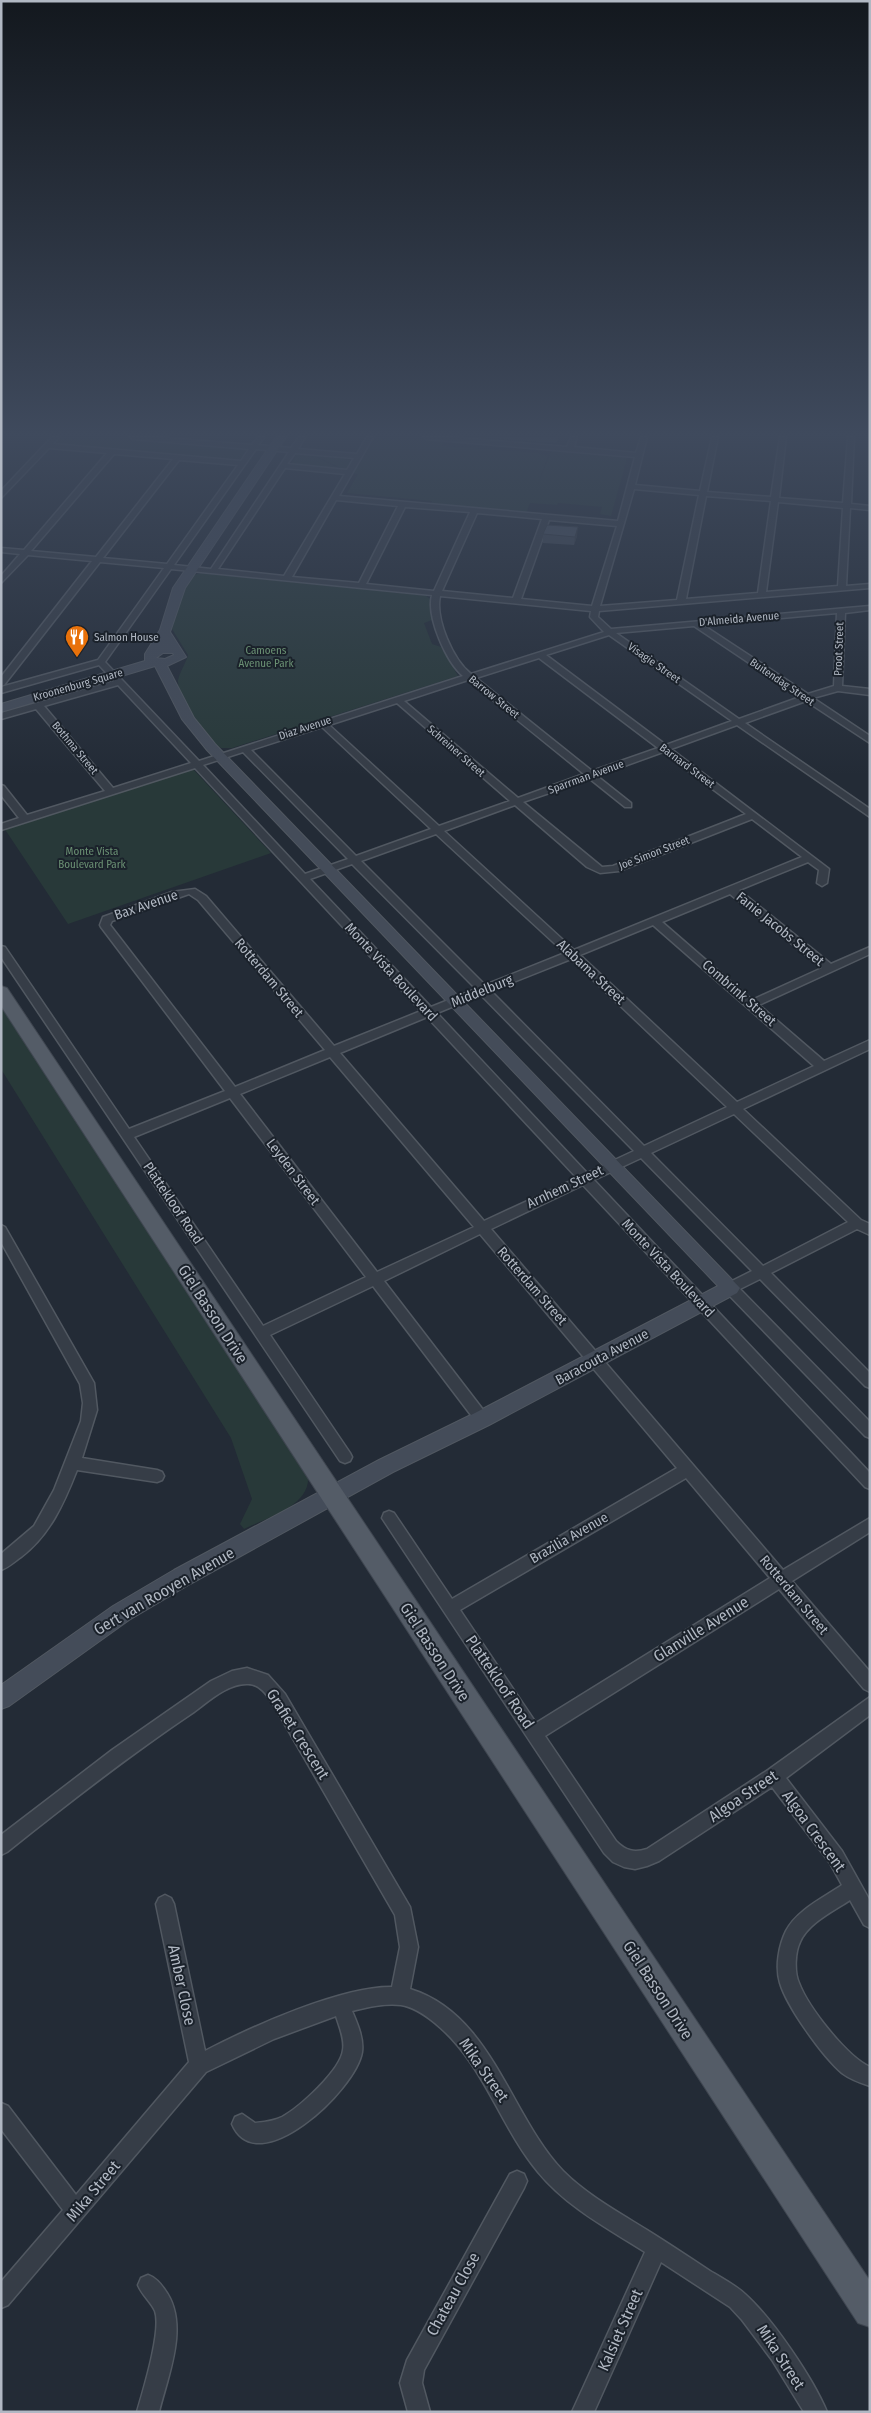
<svg xmlns="http://www.w3.org/2000/svg" width="871" height="2413" font-family="'Fira Sans Condensed',sans-serif">
  <style>
    .green { fill: #283939 }
    .lines { fill: none; stroke-linecap: round; stroke-linejoin: round }
    .street-casing { stroke: #515861; stroke-width: 3 }
    .secondary-casing { stroke: #515861; stroke-width: 2 }
    .primary-casing { stroke: #3f4650; stroke-width: 2 }
    .street { fill: #363d47; fill-rule: evenodd }
    .secondary { fill: #444c59; fill-rule: evenodd }
    .primary { fill: #545c67; fill-rule: evenodd }
    .wall { fill: #3f4753 }
    .shaded-wall { fill: #333943 }
    .building { fill: #495260; stroke: #333943 }
    .labels { text-anchor: middle; dominant-baseline: central; stroke-width: 4; stroke-linejoin: round; paint-order: stroke }
    .far-street-label { font-size: 11px; fill: #b1b8c3; stroke: #1b222b }
    .far-poi-label { font-size: 11px; fill: #b1b8c3; stroke: #1b222b; text-anchor: start }
    .far-park-label { font-size: 11px; fill: #6b9174; stroke: #1b222b }
    .street-label { font-size: 14px; fill: #b1b8c3; stroke: #1b222b }
    .near-street-label { font-size: 16px; fill: #b1b8c3; stroke: #1b222b }
  </style>
  <rect width="100%" height="100%" fill="#232b36"/>
  <g class="green">
    <path d="M59 437H113L247 450 238 461 53 444Z"/>
    <path d="M372 437 445 440 442 446 538 453 548 456 538 484 552 449 624 455 627 458 611 516 600 514 602 507 558 503 557 505 530 503 526 514 431 505 432 501 347 493 358 474 351 473Z"/>
    <path d="M297 454H310L340 469 290 465Z"/>
    <path d="M311 454 351 460 347 469H343Z"/>
    <path d="M202 573 425 595 430 599 432 620 424 623 432 644 441 647 458 676 232 748H221C208 739 176 696 178 680 180 671 186 663 188 655L172 629C174 610 182 591 193 575Z"/>
    <path d="M192 768 271 853 68 924 4 828Z"/>
    <path d="M1 1005 308 1476C311 1506 266 1518 244 1529L240 1524 252 1499 231 1438 1 1069Z"/>
  </g>
  <g class="lines">
    <g class="street-casing">
      <g id="street">
        <path d="M52 437H59L53 444 241 461 249 449 133 439 130 437H154L252 445 258 437H264L258 445 291 448 299 437H305L298 449 357 454 367 437H373L339 496 618 521 635 457 426 439 423 437H447L567 447 571 437H577L574 447 636 453 641 437H647L635 485 700 491 712 437H718L707 492 771 497 780 437H786L779 498 843 503 848 437H854L851 504 870 506V510L850 508 846 586 870 584V588L599 611 598 617 611 629 870 606V610L845 613 842 686 870 689V695L838 691 813 698 870 736V743L806 701 745 723 870 809V817L737 725 671 749 829 869 827 883 822 886 817 883 819 870 808 862 739 890 831 964 870 947V954L759 1005 824 1061 870 1040V1049L743 1109 861 1220 870 1224V1235L857 1229 771 1273 870 1373V1388L865 1386 760 1279 740 1289 870 1422V1438L865 1436 726 1292 724 1288 726 1284 752 1271 641 1158 594 1180 870 1473V1489L865 1487 583 1185 491 1229 783 1570 870 1518V1532L792 1581 870 1672V1692L864 1689 779 1589 545 1736 616 1841C626 1851 634 1853 647 1849L768 1770 870 1697V1715L786 1778 842 1851 870 1901V1928L864 1925 850 1900C834 1911 808 1923 800 1942 795 1952 794 1972 799 1983 808 2007 847 2057 870 2067V2086C861 2083 850 2079 842 2073 823 2057 787 2007 780 1983 775 1967 779 1945 786 1931 797 1910 823 1898 842 1885L830 1863 772 1787 659 1861 647 1866 635 1869 624 1867 613 1862 604 1853 382 1518 384 1513 389 1511 394 1513 452 1599 677 1468 480 1234 384 1281 487 1415 489 1419 487 1423 482 1425 477 1423 373 1286 270 1335 350 1453 352 1457 350 1461 345 1463 340 1461 1 957V946L5 947 129 1129 225 1091 101 927 100 925 103 917 172 892 195 889 206 896 334 1046 421 1011 195 768 1 830V824L19 818 1 795V785L4 786 27 815 105 791 36 709 1 719V713L114 681 99 665 1 693V687L98 660 164 568 100 562 4 685 1 686V677L92 561 28 555 1 583V576L20 554 1 552V548L24 550 107 453 49 448 1 498V491ZM256 449 289 452 211 569 174 565ZM295 453 354 458 347 470 287 464ZM114 454 173 459 96 557 31 551ZM179 460 238 465 167 564 103 558ZM285 468 345 474 284 576 218 569ZM634 489 699 495 677 600 600 606ZM706 496 771 501 758 593 686 599ZM336 500 398 506 359 583 292 577ZM778 502 843 508 838 586 766 592ZM405 507 470 512 434 591 366 584ZM477 513 542 519 513 598 442 591ZM549 520 617 526 592 606 521 599ZM171 569 432 595C426 617 447 663 463 676L199 761 105 662ZM440 596 591 611 590 617 604 632 471 674C453 660 435 619 440 596ZM837 613 834 686 808 694 703 625ZM694 626 800 697 739 719 616 633ZM609 635 732 721 666 745 546 655ZM539 658 658 748 592 771 476 678ZM468 680 584 774 518 798 404 701ZM118 685 191 763 113 788 44 706ZM397 703 510 801 439 826 329 725ZM322 727 431 829 356 856 251 750ZM243 752 348 859 305 874 203 765ZM663 752 746 814 613 866 602 867 523 802 590 779 625 807H631V803L597 776ZM515 805 587 867 600 873 619 871 752 819 802 857 574 950 444 831ZM436 834 565 953 485 985 361 861ZM352 864 476 989 431 1007 310 879ZM189 894 198 900 325 1050 235 1087 110 925 112 921ZM730 894 822 968 752 1000 662 922ZM653 925 814 1066 737 1102 580 955ZM571 959 727 1107 644 1146 491 991ZM481 995 634 1151 587 1173 437 1013ZM427 1017 577 1178 484 1221 340 1053ZM330 1057 474 1227 377 1272 240 1094ZM230 1098 366 1277 263 1326 134 1137ZM734 1114 848 1222 763 1266 651 1153ZM686 1478 770 1578 536 1723 460 1610Z"/>
        <path d="M1 1225 5 1227 94 1383 97 1410 82 1458 157 1470 162 1472 164 1476 162 1480 157 1482 77 1470C64 1503 50 1535 21 1557 14 1562 9 1567 1 1570V1554L34 1526 54 1490 81 1421 83 1403 80 1384 1 1242Z"/>
        <path d="M247 1668 268 1675 285 1694 410 1907 418 1947 410 1989C492 2014 510 2116 563 2171 587 2195 618 2212 647 2230 668 2243 689 2257 710 2271 722 2278 735 2285 745 2294 772 2318 813 2378 827 2412H804L772 2360 742 2320 730 2307 661 2262 594 2412H572L645 2252C607 2228 567 2207 538 2172 499 2125 484 2063 435 2023 425 2015 414 2007 401 2005 385 2003 368 2007 352 2011 357 2023 364 2038 362 2052 356 2090 257 2183 232 2124L235 2117 242 2114 255 2123C264 2122 274 2121 282 2117 299 2108 341 2070 343 2050 345 2039 339 2026 336 2016L274 2039 206 2072 8 2305 1 2308V2282L63 2210 1 2129V2103L8 2106 76 2195 189 2062 156 1904 159 1898 165 1895 171 1898 174 1904 205 2051C251 2027 342 1986 392 1987L400 1947 395 1915 273 1704C267 1695 260 1684 248 1684 227 1683 207 1703 191 1714 127 1757 67 1804 7 1852L1 1855V1835L112 1750 211 1681 232 1671Z"/>
        <path d="M517 2171 524 2174 527 2181 524 2188 424 2370 422 2383 430 2412H408L400 2383 407 2360 510 2174Z"/>
        <path d="M148 2275C156 2278 160 2283 165 2290 190 2324 168 2375 159 2412H137C143 2391 162 2330 155 2311 151 2302 142 2295 138 2285L141 2278Z"/>
      </g>
    </g>
    <g class="secondary-casing">
      <path id="secondary" d="M276 437H286L185 588 170 632 186 657 167 666 194 718 215 744 740 1288 737 1293 489 1425 393 1472 190 1584 129 1620 9 1706 1 1709V1685L113 1606 174 1570 379 1460 475 1413 718 1286 207 750 182 719 155 666 1 712V704L145 661V654L160 630 173 588ZM163 653H173L174 655 165 659 156 658Z"/>
    </g>
    <g class="primary-casing">
      <path id="primary" d="M1 986 7 988 870 2281V2327L858 2323 1 1006Z"/>
    </g>
    <use href="#street" class="street"/>
    <use href="#secondary" class="secondary"/>
    <use href="#primary" class="primary"/>
  </g>
  <g class="wall">
    <path d="M488 437H559L556 443 488 438Z"/>
    <path d="M543 534 577 536 574 545 543 543Z"/>
  </g>
  <path class="shaded-wall" d="M578 527 577 536 574 545 575 537Z"/>
  <g class="building">
    <path d="M541 437H557L556 438Z"/>
    <path d="M547 525 578 527 575 537 543 534Z"/>
  </g>
  <linearGradient id="sky" x2="0" y2="1"><stop stop-color="#13181e"/><stop offset="0.56" stop-color="#3f4a5d"/><stop offset="1" stop-color="#3f4a5d" stop-opacity="0"/></linearGradient>
  <rect width="871" height="775" fill="url(#sky)"/>
  <defs>
    <g id="restaurant-pin" transform="scale(1.25)"><path d="M0 17L-7.5 6A9.5 9.5 0 1 1 7.5 6Z" fill="#e8710a" stroke="#1b222b"/><path d="M-5-6h1v4h1v-4h1v4h1v-4h1v5L-1.5 .5V6h-2V.5L-5-1ZM5-6V6H3V1.5H1.5Q1.5-4 5-6Z" fill="#fff"/></g>
  </defs>
  <g fill-rule="evenodd">
    <use href="#restaurant-pin" x="77" y="637"/>
  </g>
  <g class="labels">
    <g class="far-street-label">
      <text transform="translate(739 619) rotate(-5)">D'Almeida Avenue</text>
      <text transform="translate(839 649) rotate(-88)">Proot Street</text>
      <text transform="translate(654 663) rotate(35)">Visagie Street</text>
      <text transform="translate(782 682) rotate(34)">Buitendag Street</text>
      <text transform="translate(78 685) rotate(-16)">Kroonenburg Square</text>
      <text transform="translate(494 697) rotate(39)">Barrow Street</text>
      <text transform="translate(305 728) rotate(-18)">Diaz Avenue</text>
      <text transform="translate(75 748) rotate(50)">Bothma Street</text>
      <text transform="translate(456 751) rotate(41)">Schreiner Street</text>
      <text transform="translate(687 766) rotate(37)">Barnard Street</text>
      <text transform="translate(586 777) rotate(-20)">Sparrman Avenue</text>
      <text transform="translate(654 853) rotate(-21)">Joe Simon Street</text>
    </g>
    <g class="far-poi-label">
      <text x="94" y="637">Salmon House</text>
    </g>
    <g class="far-park-label">
      <text x="266" y="650">Camoens<tspan x="266" dy="13">Avenue Park</tspan></text>
      <text x="92" y="851">Monte Vista<tspan x="92" dy="13">Boulevard Park</tspan></text>
    </g>
    <g class="street-label">
      <text transform="translate(146 905) rotate(-19)">Bax Avenue</text>
      <text transform="translate(780 929) rotate(39)">Fanie Jacobs Street</text>
      <text transform="translate(391 972) rotate(47)">Monte Vista Boulevard</text>
      <text transform="translate(591 972) rotate(43)">Alabama Street</text>
      <text transform="translate(269 978) rotate(50)">Rotterdam Street</text>
      <text transform="translate(482 991) rotate(-22)">Middelburg</text>
      <text transform="translate(739 993) rotate(41)">Combrink Street</text>
      <text transform="translate(293 1172) rotate(53)">Leyden Street</text>
      <text transform="translate(565 1187) rotate(-25)">Arnhem Street</text>
      <text transform="translate(173 1203) rotate(56)">Plattekloof Road</text>
      <text transform="translate(668 1268) rotate(47)">Monte Vista Boulevard</text>
      <text transform="translate(532 1286) rotate(49)">Rotterdam Street</text>
      <text transform="translate(602 1357) rotate(-28)">Baracouta Avenue</text>
      <text transform="translate(569 1538) rotate(-30)">Brazilia Avenue</text>
      <text transform="translate(794 1595) rotate(50)">Rotterdam Street</text>
    </g>
    <g class="near-street-label">
      <text transform="translate(213 1314) rotate(57)">Giel Basson Drive</text>
      <text transform="translate(164 1591) rotate(-30)">Gert van Rooyen Avenue</text>
      <text transform="translate(701 1629) rotate(-32)">Glanville Avenue</text>
      <text transform="translate(435 1652) rotate(57)">Giel Basson Drive</text>
      <text transform="translate(500 1682) rotate(56)">Plattekloof Road</text>
      <text transform="translate(298 1734) rotate(58)">Grafiet Crescent</text>
      <text transform="translate(743 1796) rotate(-34)">Algoa Street</text>
      <text transform="translate(814 1831) rotate(54)">Algoa Crescent</text>
      <text transform="translate(182 1985) rotate(78)">Amber Close</text>
      <text transform="translate(658 1990) rotate(57)">Giel Basson Drive</text>
      <text transform="translate(484 2070) rotate(55)">Mika Street</text>
      <text transform="translate(93 2191) rotate(-50)">Mika Street</text>
      <text transform="translate(453 2294) rotate(-61)">Chateau Close</text>
      <text transform="translate(620 2330) rotate(-66)">Kalsiet Street</text>
      <text transform="translate(781 2357) rotate(57)">Mika Street</text>
    </g>
  </g>
  <rect width="871" height="2413" fill="none" stroke="#b1b8c3" stroke-width="5"/>
</svg>
